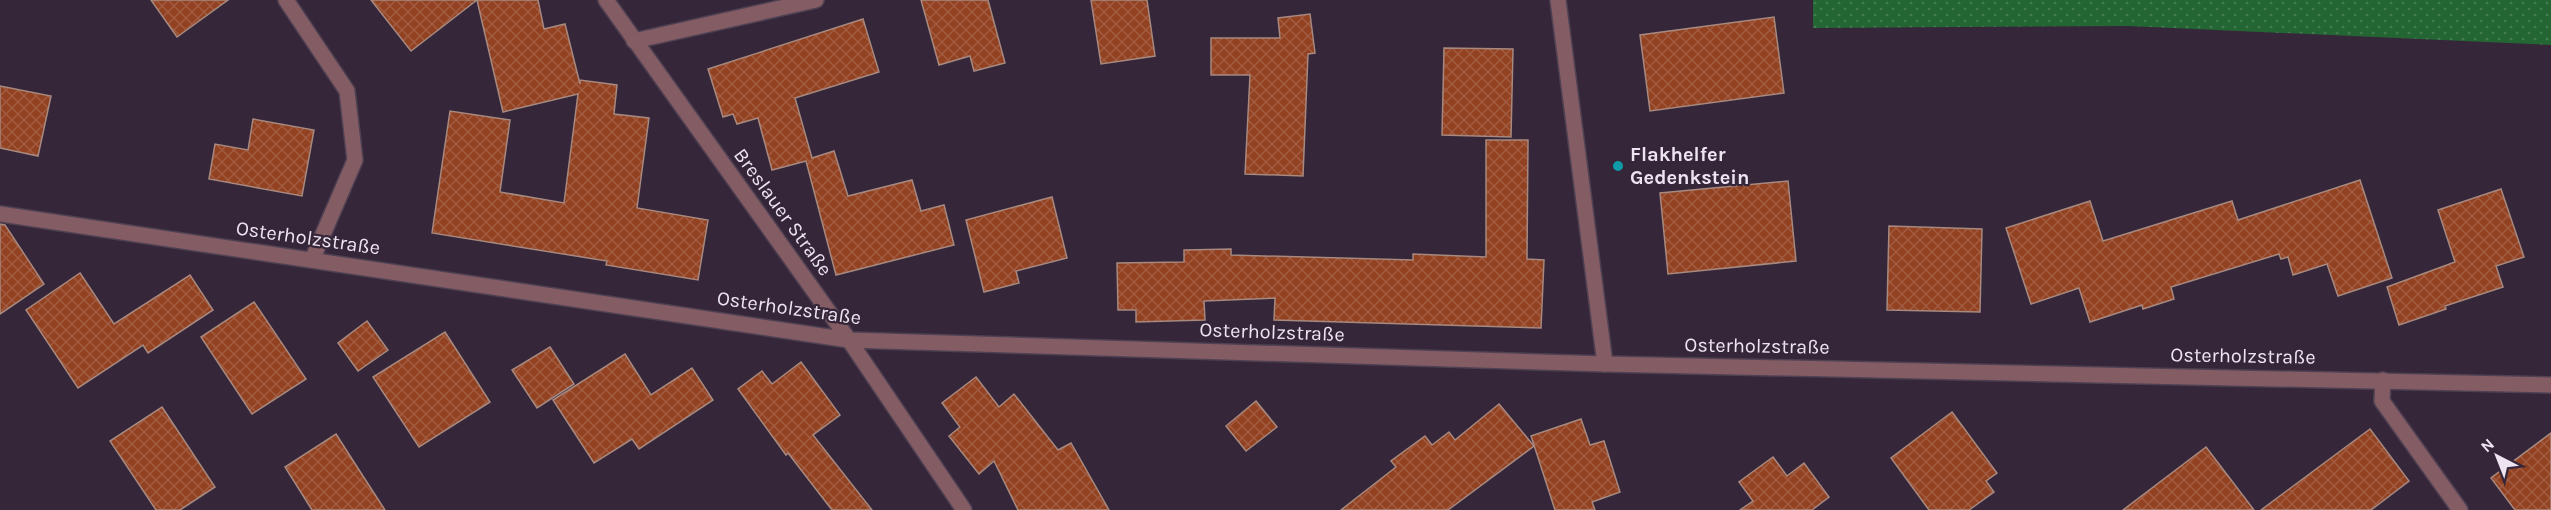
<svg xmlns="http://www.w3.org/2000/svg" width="2551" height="510" font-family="Karla,sans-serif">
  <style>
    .grass { fill: url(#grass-dots) }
    .building { fill: url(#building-cross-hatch); stroke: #a7897f; stroke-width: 1.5 }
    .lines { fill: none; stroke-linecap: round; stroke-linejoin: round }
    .service-casing { stroke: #4f4153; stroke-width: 18 }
    .minor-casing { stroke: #4f4153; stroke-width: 18 }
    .service { stroke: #845c63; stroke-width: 15 }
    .minor { stroke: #845c63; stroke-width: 15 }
    .culture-dot { fill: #0f9aa8; stroke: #352639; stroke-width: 2 }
    .labels { text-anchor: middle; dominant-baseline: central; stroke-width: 4.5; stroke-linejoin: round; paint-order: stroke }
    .poi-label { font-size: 20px; font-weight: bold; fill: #eee4f1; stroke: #352639; text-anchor: start }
    .street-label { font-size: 20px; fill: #eee4f1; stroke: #352639 }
  </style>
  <defs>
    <pattern id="grass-dots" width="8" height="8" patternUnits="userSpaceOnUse" patternTransform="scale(1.5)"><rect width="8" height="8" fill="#246633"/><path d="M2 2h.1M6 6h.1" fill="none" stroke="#447c51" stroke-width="1.8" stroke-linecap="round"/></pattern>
    <pattern id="building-cross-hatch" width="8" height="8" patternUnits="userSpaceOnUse" patternTransform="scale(1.5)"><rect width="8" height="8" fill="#924121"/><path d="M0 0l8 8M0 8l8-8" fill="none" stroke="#a25c42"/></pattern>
  </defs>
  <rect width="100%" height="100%" fill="#352639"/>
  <path class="grass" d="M1813 0H2551V45L2128 26 1813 28Z"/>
  <g class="building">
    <path d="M151 0H228L177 37Z"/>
    <path d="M371 0H538L544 29 565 24 580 84V80L617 85 614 114 649 118 637 208 708 220 698 280 606 265 607 261 432 233 450 111 510 120 500 192 564 203 578 94 503 112 477 0 411 51Z"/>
    <path d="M921 0H988L1005 63 974 71 970 56 939 65Z"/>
    <path d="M1091 0H1147L1155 56 1101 64Z"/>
    <path d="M1310 14 1315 53 1308 54 1303 176 1245 174 1250 75H1211V38H1280L1278 18Z"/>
    <path d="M1774 17 1784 93 1650 111 1640 35Z"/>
    <path d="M863 19 879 72 795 98 812 158 834 151 848 196 912 180 921 211 944 205 954 245 836 275 806 161 772 170 758 118 737 124 733 114 723 117 708 69Z"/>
    <path d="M1444 48 1513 49 1511 137 1442 135Z"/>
    <path d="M0 86 51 96 38 156 0 148Z"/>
    <path d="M253 119 314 130 302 196 209 179 215 144 248 150Z"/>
    <path d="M1486 140H1528L1527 259 1544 260 1541 328 1274 320 1275 298 1204 301 1205 320 1136 322V310H1118L1117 263 1184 262V250L1231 249V255L1413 260V254L1486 257Z"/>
    <path d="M2360 180 2392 278 2338 296 2327 264 2293 275 2288 257 2281 259 2279 254 2171 287 2174 299 2143 309 2142 305 2090 322 2079 288 2031 304 2006 228 2090 201 2103 241 2232 201 2238 220Z"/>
    <path d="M1788 181 1796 261 1668 274 1660 193Z"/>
    <path d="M2501 189 2524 257 2496 266 2503 287 2445 306 2446 309 2399 325 2387 287 2455 262 2438 210Z"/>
    <path d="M1052 197 1067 258 1016 271 1019 283 984 292 966 220Z"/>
    <path d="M0 224 5 225 44 284 0 314Z"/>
    <path d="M1889 226 1982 229 1980 312 1887 310Z"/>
    <path d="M80 273 114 324 190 275 213 310 148 353 143 345 78 388 26 310Z"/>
    <path d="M254 302 306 379 252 414 201 337Z"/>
    <path d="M367 321 388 350 358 371 338 343Z"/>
    <path d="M445 332 490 402 419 447 373 377Z"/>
    <path d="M550 347 574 384 537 408 512 370Z"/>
    <path d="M625 354 651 395 692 368 713 400 639 449 632 439 594 463 553 400Z"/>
    <path d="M801 362 840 415 813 435 872 510H832L788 453 786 455 738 389 762 371 772 384Z"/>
    <path d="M976 377 999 407 1014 394 1058 450 1071 443 1109 510H1018L994 461 979 474 949 436 960 427 942 403Z"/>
    <path d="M1256 401 1277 427 1246 451 1226 426Z"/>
    <path d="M1499 404 1534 446 1448 510H1341L1396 467 1391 461 1425 436 1432 445 1449 432 1455 440Z"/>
    <path d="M162 407 215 487 180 510H156L110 441Z"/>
    <path d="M1952 412 1997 473 1986 481 1994 492 1969 510H1929L1891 458Z"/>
    <path d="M1581 419 1590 445 1604 441 1620 492 1592 502 1595 510H1555L1531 436Z"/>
    <path d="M2370 429 2409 481 2371 510H2261Z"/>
    <path d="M2551 433V510H2515L2491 478Z"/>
    <path d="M336 434 361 473 385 510H312L285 467Z"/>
    <path d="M2206 447 2254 510H2123Z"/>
    <path d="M1773 457 1787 476 1804 463 1829 497 1812 510H1740L1753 501 1739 482Z"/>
  </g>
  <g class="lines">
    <g class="service-casing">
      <path id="service" d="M2383 380 2382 401 2460 510"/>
    </g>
    <g class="minor-casing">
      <g id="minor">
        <path d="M286 0 347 91 355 160 312 260"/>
        <path d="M606 0 849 340 964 510"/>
        <path d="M1558 0 1605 364"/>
        <path d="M634 41 816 0"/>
        <path d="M0 214 849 340 1605 364 2551 385"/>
      </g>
    </g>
    <use href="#service" class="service"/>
    <use href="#minor" class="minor"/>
  </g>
  <circle class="culture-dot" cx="1618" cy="166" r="6"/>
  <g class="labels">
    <g class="poi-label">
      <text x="1630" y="154">Flakhelfer<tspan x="1630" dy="23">Gedenkstein</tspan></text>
    </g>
    <g class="street-label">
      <text transform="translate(783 212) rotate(54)">Breslauer Straße</text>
      <text transform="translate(308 238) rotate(8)">Osterholzstraße</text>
      <text transform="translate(789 308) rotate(8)">Osterholzstraße</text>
      <text transform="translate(1272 332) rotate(2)">Osterholzstraße</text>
      <text transform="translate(1757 346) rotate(1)">Osterholzstraße</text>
      <text transform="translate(2243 356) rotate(1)">Osterholzstraße</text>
    </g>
  </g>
  <g transform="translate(2497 456) rotate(318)" stroke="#352639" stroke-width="4.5" paint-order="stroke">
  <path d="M0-4.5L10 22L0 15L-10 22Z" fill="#eee4f1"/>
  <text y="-9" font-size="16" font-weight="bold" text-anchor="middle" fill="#eee4f1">N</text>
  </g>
</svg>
